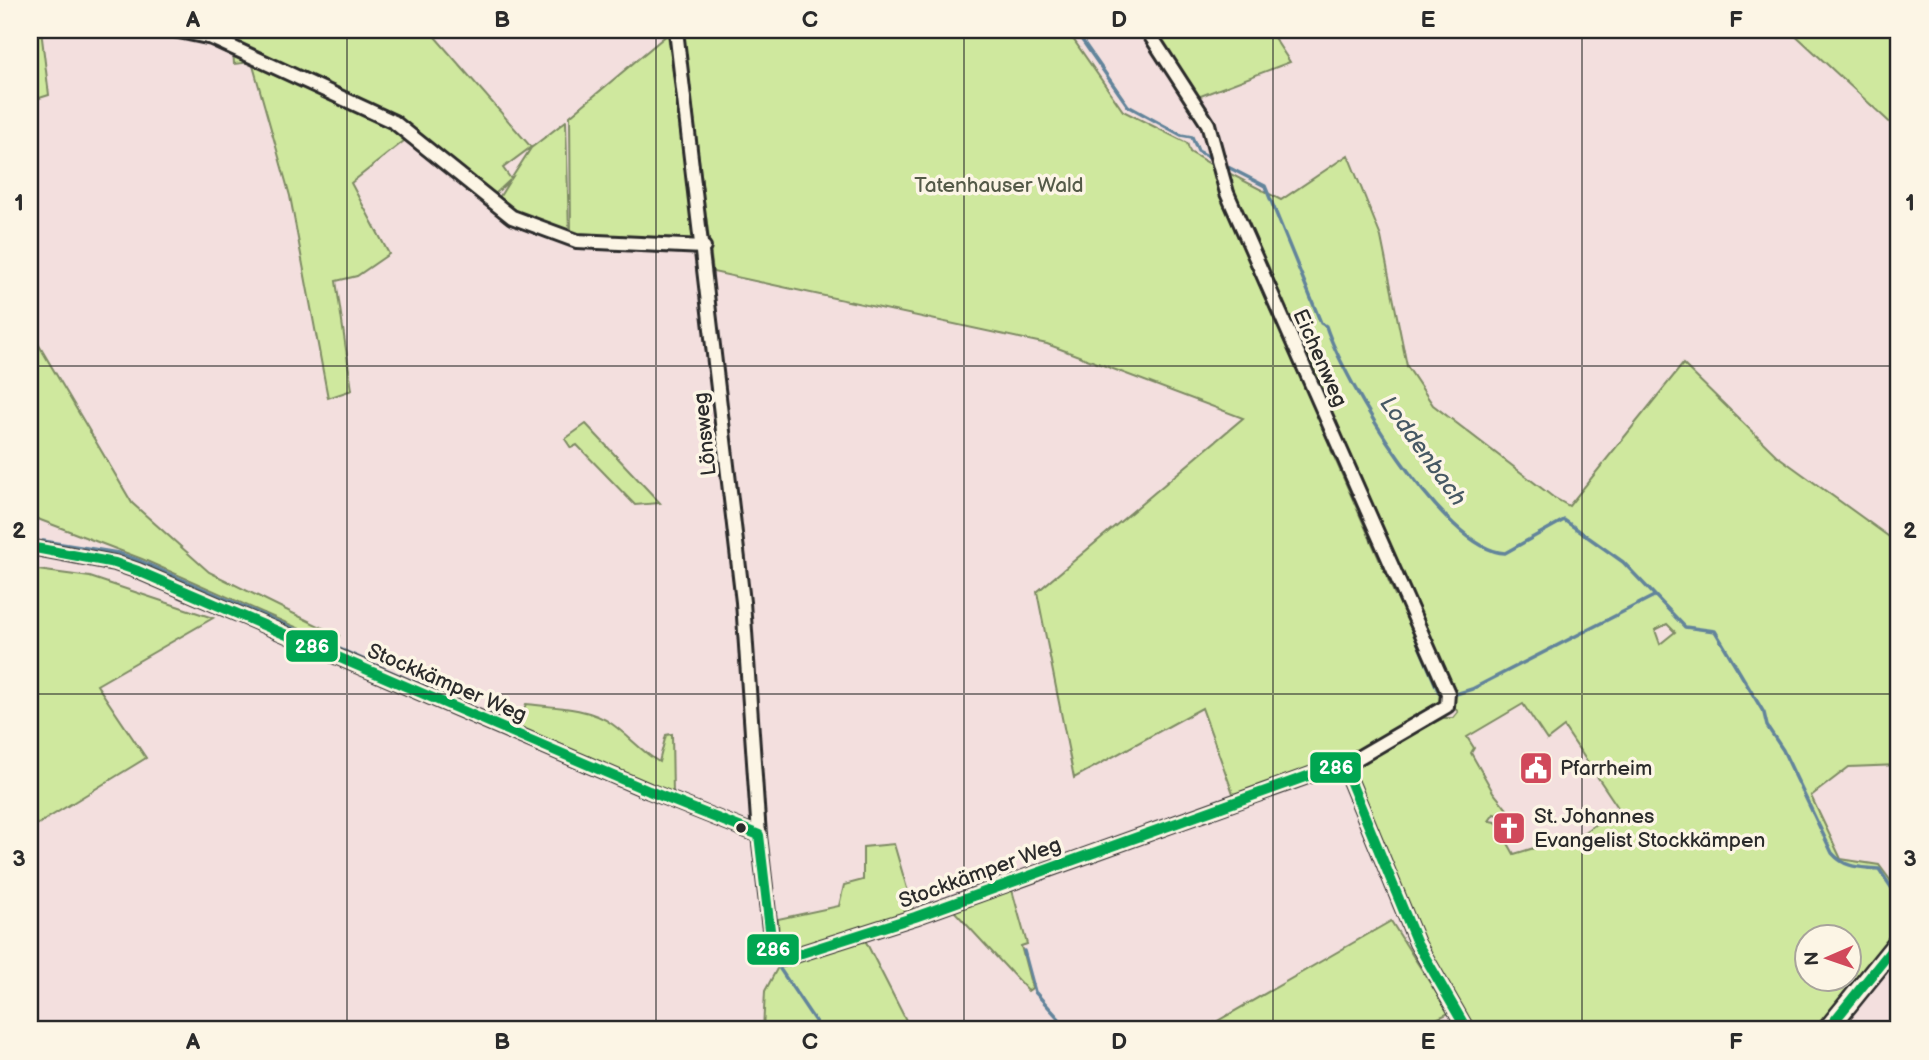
<svg xmlns="http://www.w3.org/2000/svg" width="1929" height="1060" font-family="'Balsamiq Sans',sans-serif">
  <style>
    .green { fill: #cfe89e; stroke: #7d8a64; stroke-width: 2; fill-rule: evenodd }
    .lines { fill: none; stroke-linecap: round; stroke-linejoin: round }
    .stream { stroke: #62849b; stroke-width: 3.5 }
    .street-casing { stroke: #2b2b2b; stroke-width: 18 }
    .secondary-casing { stroke: #2b2b2b; stroke-width: 23 }
    .street { stroke: #fcf5e5; stroke-width: 12 }
    .secondary { stroke: #fcf5e5; stroke-width: 18 }
    .bus-1-casing { stroke: #fcf5e5; stroke-width: 16 }
    .bus-1 { stroke: #00a651; stroke-width: 10 }
    .grid { fill: none; stroke: #2b2b2b; stroke-width: 2; stroke-opacity: 0.55 }
    .bus-dot { fill: #2b2b2b; stroke: #fcf5e5; stroke-width: 2.5 }
    .labels { text-anchor: middle; dominant-baseline: central; stroke-width: 7; stroke-linejoin: round; paint-order: stroke }
    .park-label { font-size: 21px; fill: #545a48; stroke: #fcf5e5 }
    .street-label { font-size: 21px; fill: #2b2b2b; stroke: #fcf5e5 }
    .poi-label { font-size: 21px; fill: #2b2b2b; stroke: #fcf5e5; text-anchor: start }
    .water-label { font-size: 23px; font-style: italic; fill: #465863; stroke: #fcf5e5 }
    .line-badge { stroke: #fcf5e5; stroke-width: 2.5 }
    .badge-label { font-size: 19px; text-anchor: middle; font-weight: bold; fill: #fff }
    .neatline { fill: none; stroke: #2b2b2b; stroke-width: 2.5 }
    .grid-label { font-size: 23px; text-anchor: middle; font-weight: bold; fill: #2b2b2b }
  </style>
  <rect width="100%" height="100%" fill="#f3dfde"/>
  <filter id="ink" filterUnits="userSpaceOnUse"><feTurbulence type="fractalNoise" baseFrequency=".0143" numOctaves="2"/><feDisplacementMap in="SourceGraphic" scale="14" xChannelSelector="R" yChannelSelector="G"/><feConvolveMatrix kernelMatrix="1 2 1 2 8 2 1 2 1" color-interpolation-filters="sRGB"/></filter>
  <g filter="url(#ink)">
    <g class="green">
      <path d="M30 30H41L49 95 30 101Z"/>
      <path d="M180 30H429L531 147 503 168 511 179 531 148 566 121 569 233 514 215 497 201 510 180 494 195 409 137 351 183 389 254 357 276 336 281 352 390 328 398 290 196 252 62 234 64 233 50Z"/>
      <path d="M683 30H1072L1069 33 1123 111 1187 143 1190 152 1215 167 1226 205 1336 447 1331 450 1395 595 1400 594 1441 690 1439 703 1434 709 1343 758 1234 796 1202 708 1074 778 1037 592 1243 418 1047 344 713 272Z"/>
      <path d="M1152 30H1269L1290 62 1198 97Z"/>
      <path d="M1790 30H1899V131Z"/>
      <path d="M668 34 696 244 571 235 570 116Z"/>
      <path d="M1348 155 1381 237 1407 366 1433 405 1553 497 1569 506 1683 364 1776 455 1899 544V765L1849 767 1811 796 1841 859 1879 865 1899 892V933L1821 1030H1475L1424 945 1354 777V768L1361 760 1443 718H1453L1458 712 1454 707 1453 694 1232 192 1225 171 1281 200ZM1667 624 1675 632 1660 644 1655 630ZM1523 704 1547 740 1564 727 1619 809 1581 834 1514 854 1496 822 1489 821 1494 814 1497 815 1502 811 1510 813 1493 792 1471 753 1474 748 1467 737ZM1806 937H1848V979H1806Z"/>
      <path d="M30 330 132 503 209 572 339 636 334 644 142 559 30 516Z"/>
      <path d="M586 424 660 503 635 505 577 445 571 448 565 439Z"/>
      <path d="M30 569 90 577 213 618 97 685 146 758 30 829Z"/>
      <path d="M526 704C553 707 589 707 612 724 629 736 641 751 659 762L666 735 672 734 673 795 516 730Z"/>
      <path d="M894 844 913 909 790 954 779 948 778 919 839 906 844 885 863 880V847Z"/>
      <path d="M1012 890 1027 944 1021 946 1032 988 1028 991 954 911Z"/>
      <path d="M1391 921 1449 1013 1413 1030H1202Z"/>
      <path d="M865 940 911 1030H763L765 991 779 965Z"/>
    </g>
    <g class="lines">
      <g class="stream">
        <path d="M1075 30 1128 106 1181 135 1192 137 1198 151 1213 159"/>
        <path d="M1224 165 1265 186 1321 323 1326 326C1343 379 1444 551 1505 553L1564 520 1623 562 1685 627 1715 631 1764 713 1767 726 1783 750 1832 853C1846 869 1860 867 1879 869L1899 899"/>
        <path d="M43 541 118 553 140 561 512 725"/>
        <path d="M1399 598 1439 693"/>
        <path d="M1456 694 1472 689 1654 596"/>
        <path d="M1024 951 1035 992 1069 1030"/>
        <path d="M780 969 821 1030"/>
      </g>
      <g class="street-casing">
        <g id="street">
          <path d="M174 30 212 38 394 122 512 217 577 241 704 247"/>
          <path d="M676 30 743 602 759 835 772 947 776 957 783 959 915 917 1327 769 1344 766 1447 706 1448 693 1227 193 1208 124 1147 30"/>
          <path d="M30 547 115 563 138 571 649 791 759 835"/>
          <path d="M1344 766 1417 943 1467 1030"/>
        </g>
      </g>
      <g class="secondary-casing">
        <path id="secondary" d="M1827 1030 1899 941"/>
      </g>
      <use href="#street" class="street"/>
      <use href="#secondary" class="secondary"/>
      <g class="bus-1-casing">
        <g id="bus-1">
          <path d="M30 547 115 563 138 571 649 791 759 835 772 947 776 957 783 959 915 917 1327 769 1344 766 1417 943 1467 1030"/>
          <path d="M1827 1030 1899 941"/>
        </g>
      </g>
      <use href="#bus-1" class="bus-1"/>
    </g>
  </g>
  <path class="grid" d="M347 30V1030M656 30V1030M964 30V1030M1273 30V1030M1582 30V1030M30 366H1899M30 694H1899"/>
  <defs>
    <g id="civic-square" transform="scale(1.75)"><rect x="-9" y="-9" width="18" height="18" rx="4" fill="#d1495b" stroke="#fcf5e5"/><path d="M-.6-6.5H3V-4.5H.6V-3L4-1V1h2V6H-6V1h2V-1L-.6-3ZM-1.2 2.5V6h2.4V2.5Z" fill="#fff"/></g>
    <g id="church-square" transform="scale(1.75)"><rect x="-9" y="-9" width="18" height="18" rx="4" fill="#d1495b" stroke="#fcf5e5"/><path d="M-1.2-6h2.4v3.5h3.3v2.4h-3.3V6h-2.4V-.1h-3.3v-2.4h3.3Z" fill="#fff"/></g>
  </defs>
  <g fill-rule="evenodd">
    <use href="#civic-square" x="1536" y="768"/>
    <use href="#church-square" x="1509" y="828"/>
  </g>
  <circle class="bus-dot" cx="741" cy="828" r="6"/>
  <g class="labels">
    <g class="park-label">
      <text x="999" y="185">Tatenhauser Wald</text>
    </g>
    <g class="street-label">
      <text transform="translate(1320 358) rotate(66)">Eichenweg</text>
      <text transform="translate(705 434) rotate(-96)">Lönsweg</text>
      <text transform="translate(447 683) rotate(23)">Stockkämper Weg</text>
      <text transform="translate(980 873) rotate(-20)">Stockkämper Weg</text>
    </g>
    <g class="poi-label">
      <text x="1560" y="768">Pfarrheim</text>
      <text x="1534" y="816">St. Johannes<tspan x="1534" dy="24">Evangelist Stockkämpen</tspan></text>
    </g>
    <g class="water-label">
      <text transform="translate(1423 451) rotate(54)">Loddenbach</text>
    </g>
  </g>
  <g class="line-badge">
    <rect x="285" y="629" width="54" height="34" rx="7" fill="#00a651"/>
    <rect x="1309" y="751" width="53" height="33" rx="7" fill="#00a651"/>
    <rect x="746" y="933" width="54" height="33" rx="7" fill="#00a651"/>
  </g>
  <g class="badge-label">
    <text x="312" y="653">286</text>
    <text x="1336" y="774">286</text>
    <text x="773" y="956">286</text>
  </g>
  <rect width="1929" height="1060" fill="none" stroke="#fcf5e5" stroke-width="77"/>
  <g transform="translate(1828 958) rotate(268)"><circle r="33" fill="#fcf5e5" stroke="#a8a49b" stroke-width="2"/>
  <path d="M0-5L12 26L0 18L-12 26Z" fill="#d1495b"/>
  <text y="-10" font-size="19" font-weight="bold" text-anchor="middle" fill="#2b2b2b">N</text>
  </g>
  <rect x="38" y="38" width="1852" height="983" class="neatline"/>
  <g class="grid-label">
    <text x="193" y="27">A</text>
    <text x="502" y="27">B</text>
    <text x="810" y="27">C</text>
    <text x="1119" y="27">D</text>
    <text x="1428" y="27">E</text>
    <text x="1736" y="27">F</text>
    <text x="19" y="210">1</text>
    <text x="1910" y="210">1</text>
    <text x="19" y="538">2</text>
    <text x="1910" y="538">2</text>
    <text x="19" y="866">3</text>
    <text x="1910" y="866">3</text>
    <text x="193" y="1049">A</text>
    <text x="502" y="1049">B</text>
    <text x="810" y="1049">C</text>
    <text x="1119" y="1049">D</text>
    <text x="1428" y="1049">E</text>
    <text x="1736" y="1049">F</text>
  </g>
</svg>
